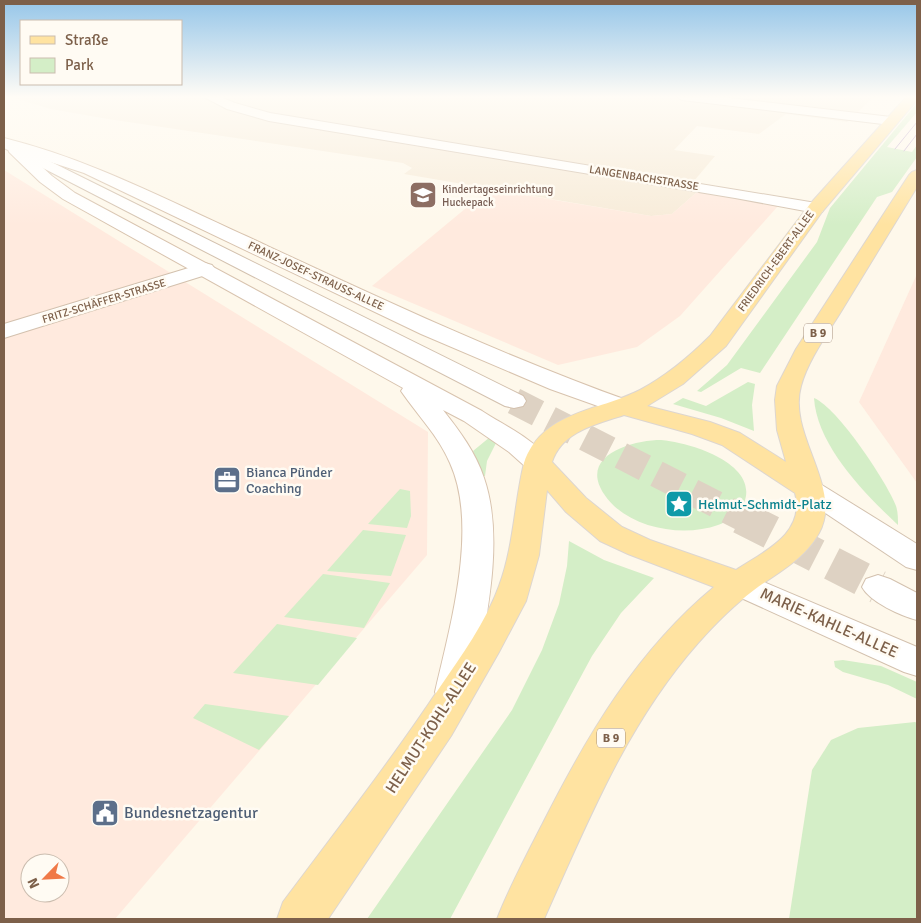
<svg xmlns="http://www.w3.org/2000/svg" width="921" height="923" font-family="Signika,sans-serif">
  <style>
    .residential { fill: #f7ebd8 }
    .commercial { fill: #ffeade; fill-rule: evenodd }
    .green { fill: #d4eec7 }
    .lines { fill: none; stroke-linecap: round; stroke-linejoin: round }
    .tertiary-tunnel-far1 { stroke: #ded2c3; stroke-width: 27; stroke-dasharray: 27 13; stroke-linecap: butt }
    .tertiary-tunnel { stroke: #ded2c3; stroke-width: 34; stroke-dasharray: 34 17; stroke-linecap: butt }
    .minor-casing { stroke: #d3c1ae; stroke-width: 2 }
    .tertiary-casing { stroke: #d3c1ae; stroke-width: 2 }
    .secondary-casing { stroke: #d8c3ae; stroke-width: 2 }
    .primary-casing { stroke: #ddd6d0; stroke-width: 2 }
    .minor { fill: #fff; fill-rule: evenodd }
    .tertiary { fill: #fff; fill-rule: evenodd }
    .secondary { fill: #fff; fill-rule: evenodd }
    .primary { fill: #ffe3a1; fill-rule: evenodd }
    .tram { stroke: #bca6cb; stroke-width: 1 }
    .labels { text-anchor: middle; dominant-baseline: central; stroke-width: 5; stroke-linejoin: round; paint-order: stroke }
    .far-street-label { font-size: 11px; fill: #7d604a; stroke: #fffbf3 }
    .far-education-label { font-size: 11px; fill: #785e54; stroke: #fffbf3; text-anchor: start }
    .shield { fill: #fffbf3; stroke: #a48e7d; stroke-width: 1 }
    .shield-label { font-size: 12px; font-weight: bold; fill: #7d604a }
    .service-label { font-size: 14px; fill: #4e5e75; stroke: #fffbf3; text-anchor: start }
    .culture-label { font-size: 14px; fill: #0d838f; stroke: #fffbf3; text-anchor: start }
    .near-street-label { font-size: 16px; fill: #7d604a; stroke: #fffbf3 }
    .near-service-label { font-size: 16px; fill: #4e5e75; stroke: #fffbf3; text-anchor: start }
  </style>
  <rect width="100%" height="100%" fill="#fef8eb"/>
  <path class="residential" d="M7 96H875L847 122 786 114 759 134 697 126 674 150 715 156 694 181 697 192 672 214 651 216 404 174 412 168 403 163 108 119 51 109Z"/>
  <g class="commercial">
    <path d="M4 170 428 432 427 555 115 919H4ZM30 863H60V893H30Z"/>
    <path d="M489 189 651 216 672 214 697 192 778 206 680 316 637 347 558 365 372 286Z"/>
    <path d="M917 274V483L859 402Z"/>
  </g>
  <g class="green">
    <path d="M917 103V112L887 147 912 152 917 145V157L892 192 877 197 760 373 741 368 701 392 697 391 727 365 817 242 830 208Z"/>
    <path d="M748 382 755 384 752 405 754 431 721 418 673 404 683 398 706 406Z"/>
    <path d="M814 398C838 408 886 481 896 506 898 512 898 519 898 525 865 494 817 446 814 398Z"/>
    <path d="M490 437 496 443 487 461 485 476H483L473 451Z"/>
    <path d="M661 440C688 442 760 463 744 503 739 514 729 521 718 525 682 538 626 528 604 494 578 455 633 440 661 440Z"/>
    <path d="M400 489 410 491 411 516 407 528 368 524Z"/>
    <path d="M363 530 406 535 391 576 327 571Z"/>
    <path d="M569 541 604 560 654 578 621 613 592 656 450 919H367L512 710 542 650 559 604 567 566Z"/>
    <path d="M323 574 390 583 364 628 284 617Z"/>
    <path d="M277 624 357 638 318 685 233 673Z"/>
    <path d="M843 660 881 666 917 682V699L888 685 843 672 835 667 834 661Z"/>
    <path d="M205 704 289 716 259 750 193 718Z"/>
    <path d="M915 722 917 723V919H789L812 770 831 740 858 728Z"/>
  </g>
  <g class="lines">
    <path class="tertiary-tunnel-far1" d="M514 401 743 518"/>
    <path class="tertiary-tunnel" d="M741 517 878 587"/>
    <g class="minor-casing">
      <g id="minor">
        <path d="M202 96H218L235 103 270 113 816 203 822 204 824 208 822 212 816 213 735 198 269 121 227 109Z"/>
        <path d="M676 96H713L891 117 898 121 891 125 682 100Z"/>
        <path d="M205 263 212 265 215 269 212 273 4 338V324Z"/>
      </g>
    </g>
    <g class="tertiary-casing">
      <g id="tertiary">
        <path d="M9 141 523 396 526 401 523 406 514 408 505 406 4 148V142Z"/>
        <path d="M807 479 817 482 917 544V570L906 567 797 494 793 488 797 482Z"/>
        <path d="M740 572 917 647V676L904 672 728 592 724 584 728 576Z"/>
        <path d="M878 575 890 579 917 593V620C901 616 870 602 862 587L866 579Z"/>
      </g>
    </g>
    <g class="secondary-casing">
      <path id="secondary" d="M4 138C89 159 167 200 246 236 373 295 500 355 632 402L636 407 632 412 623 415 550 389 421 334 84 173 29 155 52 176 75 193 482 411C505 426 536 440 552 463L548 469 538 471 528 469 509 452 464 421 443 410C459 430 476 453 484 478 506 542 484 627 473 692L467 703 454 707 441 703 435 692C450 626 479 527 450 463 438 435 418 416 401 391L403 388 63 199 40 182 9 152 8 148 4 147Z"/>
    </g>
    <g class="primary-casing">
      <path id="primary" d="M907 96H917V100L822 212 726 346 683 384 647 406 710 422 740 433 786 462 777 430 775 400 777 386 796 349 909 175 912 172 917 170V187C892 228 867 269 842 310 828 333 808 360 801 386 787 435 844 488 819 533 804 560 778 572 754 590 734 605 715 624 698 643 627 723 587 823 544 919H497C510 886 527 854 543 823 588 734 637 651 714 587L628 554 600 541 566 512 547 490 539 555 526 601 499 652 451 736 328 919H277L283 902C336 831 391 761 440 687 461 656 486 622 499 586 514 546 514 504 524 463 542 411 597 412 640 390 666 376 689 357 710 336L810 204ZM624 415 692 434 722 445 795 493C806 534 763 552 736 570L650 540 622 527 586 498 552 462C562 431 597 424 624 415Z"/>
    </g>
    <use href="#minor" class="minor"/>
    <use href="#tertiary" class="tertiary"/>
    <use href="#secondary" class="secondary"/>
    <use href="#primary" class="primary"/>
    <g class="tram">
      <path d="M895 149 917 122"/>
      <path d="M904 151 917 134"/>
    </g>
  </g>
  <linearGradient id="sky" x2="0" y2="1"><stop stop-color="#96c6e9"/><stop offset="0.43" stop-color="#fffcf6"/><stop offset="1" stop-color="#fffcf6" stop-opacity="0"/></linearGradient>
  <rect width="921" height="225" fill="url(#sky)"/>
  <defs>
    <g id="school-square" transform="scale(1.4375)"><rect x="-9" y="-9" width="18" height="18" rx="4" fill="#8d6e63" stroke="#fffbf3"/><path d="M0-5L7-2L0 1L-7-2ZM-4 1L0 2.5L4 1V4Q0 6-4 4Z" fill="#fff"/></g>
    <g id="office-square" transform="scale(1.4375)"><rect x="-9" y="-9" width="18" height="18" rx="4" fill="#5c6f8a" stroke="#fffbf3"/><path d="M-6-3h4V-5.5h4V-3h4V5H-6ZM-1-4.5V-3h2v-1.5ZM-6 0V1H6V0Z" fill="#fff"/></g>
    <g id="sight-square" transform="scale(1.4375)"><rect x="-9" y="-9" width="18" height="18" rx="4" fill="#0f9aa8" stroke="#fffbf3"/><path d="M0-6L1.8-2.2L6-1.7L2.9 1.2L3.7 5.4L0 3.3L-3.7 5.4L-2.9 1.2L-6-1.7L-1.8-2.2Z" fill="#fff"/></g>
    <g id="civic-square" transform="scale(1.4375)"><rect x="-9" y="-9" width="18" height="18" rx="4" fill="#5c6f8a" stroke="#fffbf3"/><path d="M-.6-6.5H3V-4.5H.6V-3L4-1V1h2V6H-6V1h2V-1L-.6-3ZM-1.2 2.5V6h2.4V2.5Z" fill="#fff"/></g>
  </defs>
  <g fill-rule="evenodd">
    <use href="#school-square" x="423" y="195"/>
    <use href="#office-square" x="227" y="480"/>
    <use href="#sight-square" x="679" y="504"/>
    <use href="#civic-square" x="105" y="813"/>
  </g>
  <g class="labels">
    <g class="far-street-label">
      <text transform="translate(644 178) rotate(9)">LANGENBACHSTRASSE</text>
      <text transform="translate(776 261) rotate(-54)">FRIEDRICH-EBERT-ALLEE</text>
      <text transform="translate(316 276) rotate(25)">FRANZ-JOSEF-STRAUSS-ALLEE</text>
      <text transform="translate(104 301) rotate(-17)">FRITZ-SCHÄFFER-STRASSE</text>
    </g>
    <g class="far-education-label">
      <text x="442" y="189">Kindertageseinrichtung<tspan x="442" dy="13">Huckepack</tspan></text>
    </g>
    <g class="shield">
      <rect x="804" y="323.5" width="28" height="19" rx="4"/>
      <rect x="597" y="728.5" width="28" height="19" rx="4"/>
    </g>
    <g class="shield-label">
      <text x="818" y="333">B 9</text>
      <text x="611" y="738">B 9</text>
    </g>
    <g class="service-label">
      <text x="246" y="472">Bianca Pünder<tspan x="246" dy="16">Coaching</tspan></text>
    </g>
    <g class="culture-label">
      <text x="698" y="504">Helmut-Schmidt-Platz</text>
    </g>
    <g class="near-street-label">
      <text transform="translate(829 623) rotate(24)">MARIE-KAHLE-ALLEE</text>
      <text transform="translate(431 728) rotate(-57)">HELMUT-KOHL-ALLEE</text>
    </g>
    <g class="near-service-label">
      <text x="124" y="813">Bundesnetzagentur</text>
    </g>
  </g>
  <rect width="921" height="923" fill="none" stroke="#7d604a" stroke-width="10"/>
  <rect x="20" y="20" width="162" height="65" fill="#fffbf3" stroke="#cbbdaf"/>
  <rect x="30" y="36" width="25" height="8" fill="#ffe3a1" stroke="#cbbdaf"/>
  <text x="65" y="45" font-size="15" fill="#7d604a">Straße</text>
  <rect x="30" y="58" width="25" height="15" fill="#d4eec7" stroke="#cbbdaf"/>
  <text x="65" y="70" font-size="15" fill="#7d604a">Park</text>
  <g transform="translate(45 878) rotate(246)"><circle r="24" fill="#fffbf3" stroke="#cbbdaf"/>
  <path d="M0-4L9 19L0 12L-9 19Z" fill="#f07947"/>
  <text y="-8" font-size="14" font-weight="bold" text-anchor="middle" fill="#7d604a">N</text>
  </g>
</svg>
